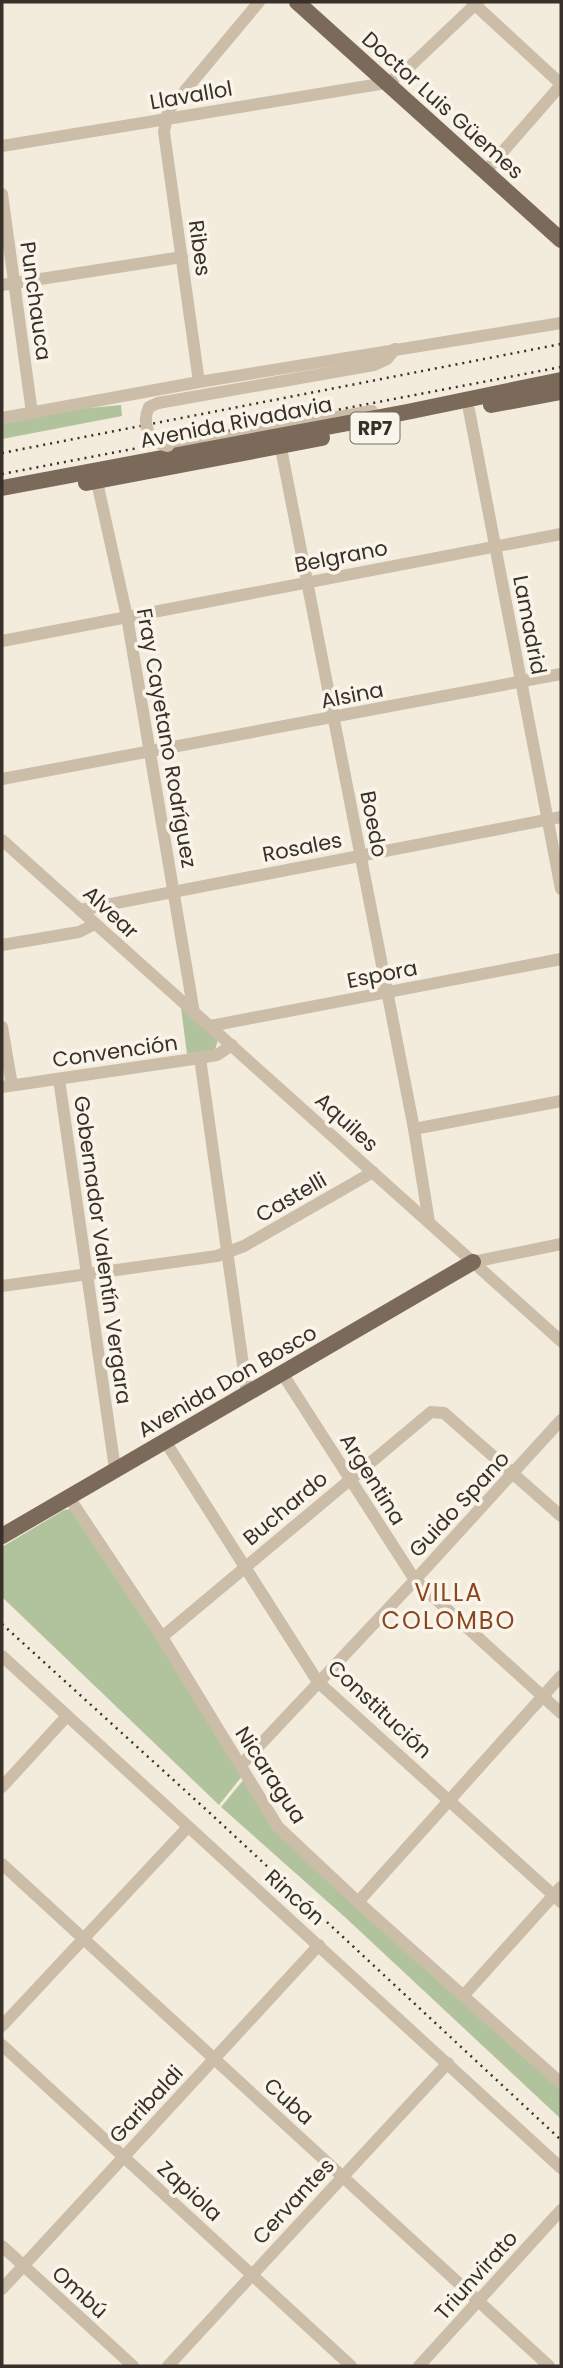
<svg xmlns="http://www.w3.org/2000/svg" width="563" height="2368" font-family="Poppins,sans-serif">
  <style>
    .green { fill: #b1c39d }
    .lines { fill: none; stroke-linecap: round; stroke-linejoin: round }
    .minor { stroke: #ccbda9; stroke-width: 12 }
    .major { stroke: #7b695a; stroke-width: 16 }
    .rail { stroke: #393029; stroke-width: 2.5; stroke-dasharray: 2 5; stroke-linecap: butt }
    .minor-bridge { stroke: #ccbda9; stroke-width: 12 }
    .labels { text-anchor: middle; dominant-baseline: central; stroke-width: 7; stroke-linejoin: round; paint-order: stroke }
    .shield { fill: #faf5ea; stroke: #736b63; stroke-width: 2 }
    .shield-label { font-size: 19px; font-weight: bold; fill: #393029 }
    .street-label { font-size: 21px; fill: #393029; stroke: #faf5ea }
    .quarter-label { font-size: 24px; letter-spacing: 2px; fill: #8a461f; stroke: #faf5ea }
  </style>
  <rect width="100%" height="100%" fill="#f3ecdd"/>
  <g class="green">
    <path d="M121 405 122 416 2 439V424L69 410Z"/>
    <path d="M181 1008 218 1040 215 1050 187 1054Z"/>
    <path d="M70 1509 166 1650 243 1775 219 1805 2 1597V1547L64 1510Z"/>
    <path d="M245 1778 279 1833 561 2087V2119L347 1919 221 1807Z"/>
  </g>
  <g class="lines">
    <g class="minor">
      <path d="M472 2 561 84"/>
      <path d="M2 146 386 83 404 72 478 2"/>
      <path d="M485 172 561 85"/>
      <path d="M2 194 32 413"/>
      <path d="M2 285 182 257"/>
      <path d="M199 382 164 132 168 111 259 2"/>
      <path d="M158 403 374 365 387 359 395 349"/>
      <path d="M469 410 561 889"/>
      <path d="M2 418 199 382 561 323"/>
      <path d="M279 438 414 1129 429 1222"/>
      <path d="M168 446 372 411"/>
      <path d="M95 473 127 617 194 1013"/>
      <path d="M2 641 561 534"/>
      <path d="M2 779 561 674"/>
      <path d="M2 840 561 1341"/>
      <path d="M80 910 561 817"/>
      <path d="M2 945 79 932 95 924"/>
      <path d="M210 1026 561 959"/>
      <path d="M2 1027 12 1085"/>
      <path d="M200 1058 247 1393"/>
      <path d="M59 1079 115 1469"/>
      <path d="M2 1087 200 1058 217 1055 232 1045"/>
      <path d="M414 1129 561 1101"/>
      <path d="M473 1262 561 1244"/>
      <path d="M2 1286 217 1256 244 1246 373 1172"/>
      <path d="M282 1373 415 1580 561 1713"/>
      <path d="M165 1441 318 1682 561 1902"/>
      <path d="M68 1496 162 1637 278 1827 358 1902 561 2083"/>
      <path d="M162 1637 431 1412 444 1413 561 1516"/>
      <path d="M2 1656 561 2168"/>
      <path d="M241 1765 415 1580 561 1420"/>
      <path d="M2 1787 67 1716"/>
      <path d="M2 1864 549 2366"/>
      <path d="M358 1902 561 1676"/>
      <path d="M464 1995 561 1887"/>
      <path d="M2 2026 188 1827"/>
      <path d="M2 2045 351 2366"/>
      <path d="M2 2246 133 2366"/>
      <path d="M2 2289 319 1945"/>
      <path d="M168 2366 448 2063"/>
      <path d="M419 2366 561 2210"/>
    </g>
    <g class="major">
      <path d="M297 2 561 240"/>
      <path d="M491 405 561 392"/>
      <path d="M86 483 322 438"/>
      <path d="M2 488 407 412 561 380"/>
      <path d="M2 1536 473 1262"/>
    </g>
    <g class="rail">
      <path d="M2 453 561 344"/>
      <path d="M2 474 561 367"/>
      <path d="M2 1624 212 1815 561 2140"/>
    </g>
    <path class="minor-bridge" d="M158 403 149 407C141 424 149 443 168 446"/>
  </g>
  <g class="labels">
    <rect class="shield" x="350.5" y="412.5" width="49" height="31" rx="5"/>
    <g class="shield-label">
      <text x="375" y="428">RP7</text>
    </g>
    <g class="street-label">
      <text transform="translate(191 95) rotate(-10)">Llavallol</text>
      <text transform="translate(443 105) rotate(42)">Doctor Luis Güemes</text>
      <text transform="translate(200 248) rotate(82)">Ribes</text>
      <text transform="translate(36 301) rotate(82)">Punchauca</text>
      <text transform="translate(236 422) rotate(-11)">Avenida Rivadavia</text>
      <text transform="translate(341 556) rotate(-11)">Belgrano</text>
      <text transform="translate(530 625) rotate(79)">Lamadrid</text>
      <text transform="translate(352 695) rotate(-11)">Alsina</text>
      <text transform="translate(167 738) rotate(80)">Fray Cayetano Rodríguez</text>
      <text transform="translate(374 824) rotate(79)">Boedo</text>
      <text transform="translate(302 847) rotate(-11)">Rosales</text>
      <text transform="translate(111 912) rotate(43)">Alvear</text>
      <text transform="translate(382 974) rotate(-11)">Espora</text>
      <text transform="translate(115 1051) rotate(-8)">Convención</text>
      <text transform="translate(347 1122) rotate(42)">Aquiles</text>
      <text transform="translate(291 1197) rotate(-30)">Castelli</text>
      <text transform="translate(103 1250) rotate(82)">Gobernador Valentín Vergara</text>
      <text transform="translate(227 1381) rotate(-30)">Avenida Don Bosco</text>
      <text transform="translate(373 1479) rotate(58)">Argentina</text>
      <text transform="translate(459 1504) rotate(-47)">Guido Spano</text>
      <text transform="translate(285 1508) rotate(-40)">Buchardo</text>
      <text transform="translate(380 1709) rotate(43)">Constitución</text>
      <text transform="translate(271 1775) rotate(57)">Nicaragua</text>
      <text transform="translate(295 1897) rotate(42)">Rincón</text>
      <text transform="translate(289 2101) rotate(42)">Cuba</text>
      <text transform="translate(146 2104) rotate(-47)">Garibaldi</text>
      <text transform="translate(190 2191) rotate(42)">Zapiola</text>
      <text transform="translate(293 2201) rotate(-47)">Cervantes</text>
      <text transform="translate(476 2275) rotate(-48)">Triunvirato</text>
      <text transform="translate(80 2292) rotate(42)">Ombú</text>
    </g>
    <g class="quarter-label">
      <text x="449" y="1592">VILLA<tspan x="449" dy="28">COLOMBO</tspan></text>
    </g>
  </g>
  <rect width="563" height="2368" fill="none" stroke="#393029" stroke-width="7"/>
</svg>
